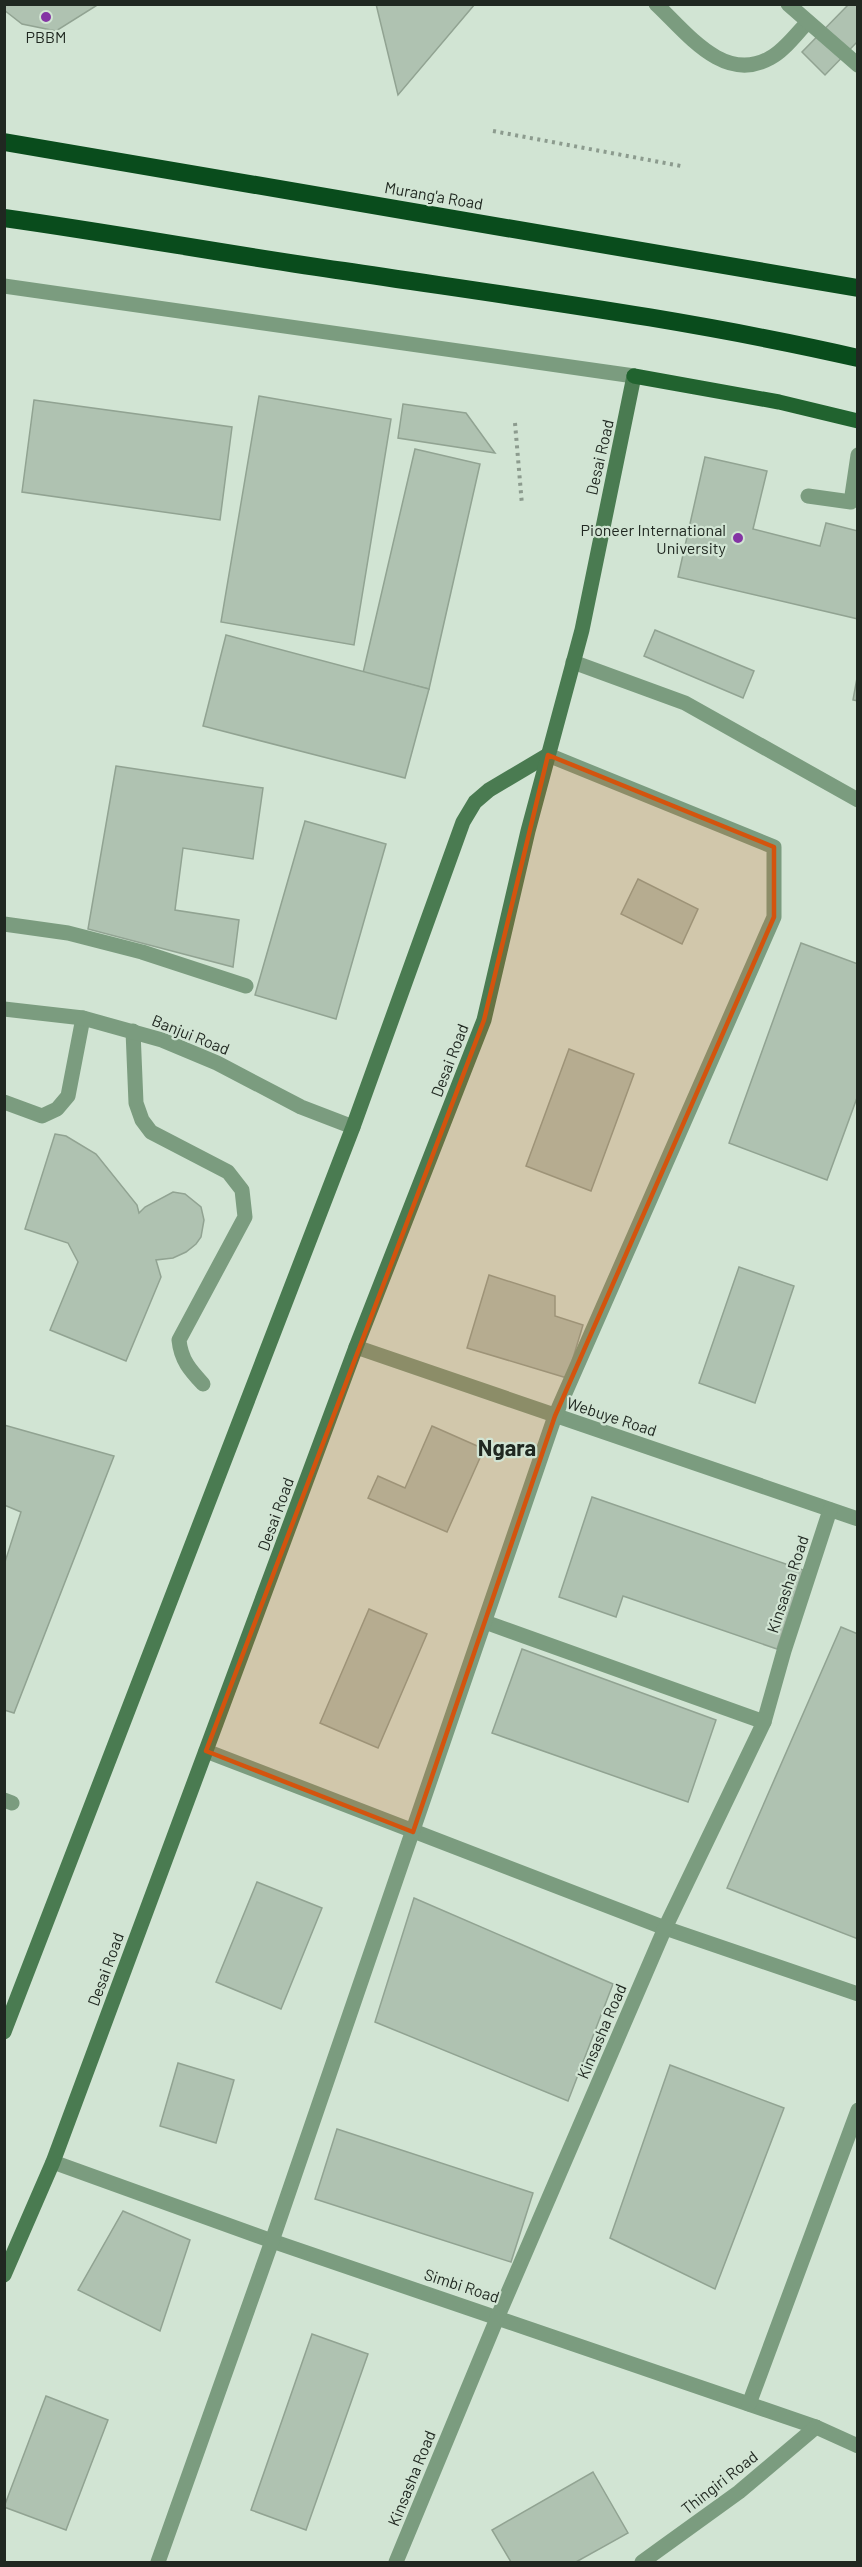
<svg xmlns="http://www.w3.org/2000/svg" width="862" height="2567" font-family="Barlow,sans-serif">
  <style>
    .building { fill: #afc2b1; stroke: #91a392; stroke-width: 1.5 }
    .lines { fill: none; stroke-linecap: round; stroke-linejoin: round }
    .path { stroke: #8c9b8e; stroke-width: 4; stroke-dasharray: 3 4.5; stroke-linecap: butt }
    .lane { stroke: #7b9c7f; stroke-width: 15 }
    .street { stroke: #7b9c7f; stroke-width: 15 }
    .secondary { stroke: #4a7b51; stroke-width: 15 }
    .primary { stroke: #21632f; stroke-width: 15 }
    .highway { stroke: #094c1c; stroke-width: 18 }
    .marked { fill: #d4540e; fill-opacity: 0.2; stroke: #d4540e; stroke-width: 4.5; stroke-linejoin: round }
    .poi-dot { fill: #8434a4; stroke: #d1e4d3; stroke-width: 2 }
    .labels { text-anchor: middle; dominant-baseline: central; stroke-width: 4.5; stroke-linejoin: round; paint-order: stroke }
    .poi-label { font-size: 16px; fill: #202821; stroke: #d1e4d3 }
    .street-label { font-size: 16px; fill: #202821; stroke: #d1e4d3 }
    .district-label { font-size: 22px; font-weight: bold; fill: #202821; stroke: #d1e4d3 }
  </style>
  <rect width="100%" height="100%" fill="#d1e4d3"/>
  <g class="building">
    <path d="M4 4H99L56 31 22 24 4 10Z"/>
    <path d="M376 4H475L398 95Z"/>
    <path d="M849 4H858V41L825 75 802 52Z"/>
    <path d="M259 396 391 419 354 645 221 622Z"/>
    <path d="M34 400 232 427 220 520 22 492Z"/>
    <path d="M403 404 466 413 495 453 398 438Z"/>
    <path d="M415 449 480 464 429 689 363 673Z"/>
    <path d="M705 457 767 471 753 529 820 546 826 523 858 531V619L678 577Z"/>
    <path d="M655 630 754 671 743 698 644 656Z"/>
    <path d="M226 635 429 689 405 778 203 726Z"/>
    <path d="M857 678H858V701L853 700Z"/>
    <path d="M116 766 263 788 253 859 183 848 175 910 239 920 233 967 88 929Z"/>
    <path d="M305 821 386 844 336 1019 255 995Z"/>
    <path d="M638 879 698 909 682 944 621 914Z"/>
    <path d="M801 943 858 964V1095L827 1180 729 1143Z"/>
    <path d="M569 1049 634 1074 591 1191 526 1166Z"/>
    <path d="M55 1134 66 1136 96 1154 137 1205 139 1213 145 1207 173 1192 185 1194 201 1207 204 1220 201 1237 196 1244 186 1252 173 1258 156 1260 161 1277 126 1361 50 1330 78 1262 68 1243 25 1229Z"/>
    <path d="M739 1267 794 1286 755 1403 699 1383Z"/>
    <path d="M489 1275 555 1296V1316L583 1325 567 1378 467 1348Z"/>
    <path d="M4 1425 114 1456 14 1713 4 1710V1565L21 1512 4 1505Z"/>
    <path d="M432 1426 484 1449 447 1532 368 1498 378 1476 405 1488Z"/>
    <path d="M592 1497 803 1570 777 1649 623 1596 616 1617 559 1597Z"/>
    <path d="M369 1609 427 1634 378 1748 320 1723Z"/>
    <path d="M841 1627 858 1634V1939L727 1888Z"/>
    <path d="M522 1649 716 1720 688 1802 492 1733Z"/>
    <path d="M257 1882 322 1908 281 2009 216 1982Z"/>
    <path d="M414 1898 613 1984 568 2101 375 2022Z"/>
    <path d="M178 2063 234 2080 216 2143 160 2126Z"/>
    <path d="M670 2065 784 2108 715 2289 610 2238Z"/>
    <path d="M337 2129 533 2193 511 2262 315 2199Z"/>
    <path d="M123 2211 190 2240 160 2331 78 2290Z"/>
    <path d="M312 2334 368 2354 306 2530 251 2510Z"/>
    <path d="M46 2396 108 2420 66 2530 4 2507Z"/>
    <path d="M593 2472 628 2533 576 2562H511L492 2530Z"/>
  </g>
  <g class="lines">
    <g class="path">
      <path d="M493 131 681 166"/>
      <path d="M515 423 522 505"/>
    </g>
    <g class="lane">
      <path d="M656 4C687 33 724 84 770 58 784 51 796 34 807 23"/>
      <path d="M808 496 851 502 858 455"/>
      <path d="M4 924 68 933 142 952 246 986"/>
      <path d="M133 1031 136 1103 142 1120 151 1132 228 1172 242 1190 245 1217 179 1340C181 1360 190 1370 203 1384"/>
      <path d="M4 1102 42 1116 57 1109 68 1096 83 1018"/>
    </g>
    <g class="street">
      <path d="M788 4 858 65"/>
      <path d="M4 286 634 376"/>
      <path d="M573 662 685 703 858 800"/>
      <path d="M4 1009 83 1018 162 1040 217 1063 301 1107 353 1127"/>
      <path d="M356 1347 858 1519"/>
      <path d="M485 1622 764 1722"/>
      <path d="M206 1751 665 1928 858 1994"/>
      <path d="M4 1800 12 1803"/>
      <path d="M53 2162 272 2241 816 2427 858 2446"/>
      <path d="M749 2404 858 2110"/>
      <path d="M158 2562 272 2241 555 1416 774 917V847L548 755"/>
      <path d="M396 2562 498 2316 665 1928 764 1722 784 1651 830 1510"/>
      <path d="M642 2562 739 2492 816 2427"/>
    </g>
    <g class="secondary">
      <path d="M4 2032 353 1127 463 822 475 802 489 790 548 755"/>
      <path d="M4 2275 53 2162 356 1347 484 1020 528 831 582 630 634 376"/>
    </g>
    <path class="primary" d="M634 376 779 402 858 421"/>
    <g class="highway">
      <path d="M4 142 858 288"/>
      <path d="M4 218C118 234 231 255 344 271 516 297 688 319 858 358"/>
    </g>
  </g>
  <path class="marked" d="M548 755 774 847V917L555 1416 413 1832 206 1751 484 1020Z"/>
  <g class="poi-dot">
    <circle cx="46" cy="17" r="6"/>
    <circle cx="738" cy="538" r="6"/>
  </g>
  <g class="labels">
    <g class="poi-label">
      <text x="46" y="36">PBBM</text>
      <text x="726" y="529" text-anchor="end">Pioneer International<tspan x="726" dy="18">University</tspan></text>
    </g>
    <g class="street-label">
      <text transform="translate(434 195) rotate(10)">Murang'a Road</text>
      <text transform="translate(599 457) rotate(-77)">Desai Road</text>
      <text transform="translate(191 1034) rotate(22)">Banjui Road</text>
      <text transform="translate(449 1060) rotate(-69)">Desai Road</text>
      <text transform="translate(612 1416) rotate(18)">Webuye Road</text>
      <text transform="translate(275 1514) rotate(-70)">Desai Road</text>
      <text transform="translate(787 1584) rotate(-72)">Kinsasha Road</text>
      <text transform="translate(105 1969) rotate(-70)">Desai Road</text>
      <text transform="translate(601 2031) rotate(-67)">Kinsasha Road</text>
      <text transform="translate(462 2285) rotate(18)">Simbi Road</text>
      <text transform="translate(411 2478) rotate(-68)">Kinsasha Road</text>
      <text transform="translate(719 2482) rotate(-38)">Thingiri Road</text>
    </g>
    <g class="district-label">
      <text x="507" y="1447">Ngara</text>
    </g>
  </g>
  <rect width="862" height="2567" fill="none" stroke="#202821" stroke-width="12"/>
</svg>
